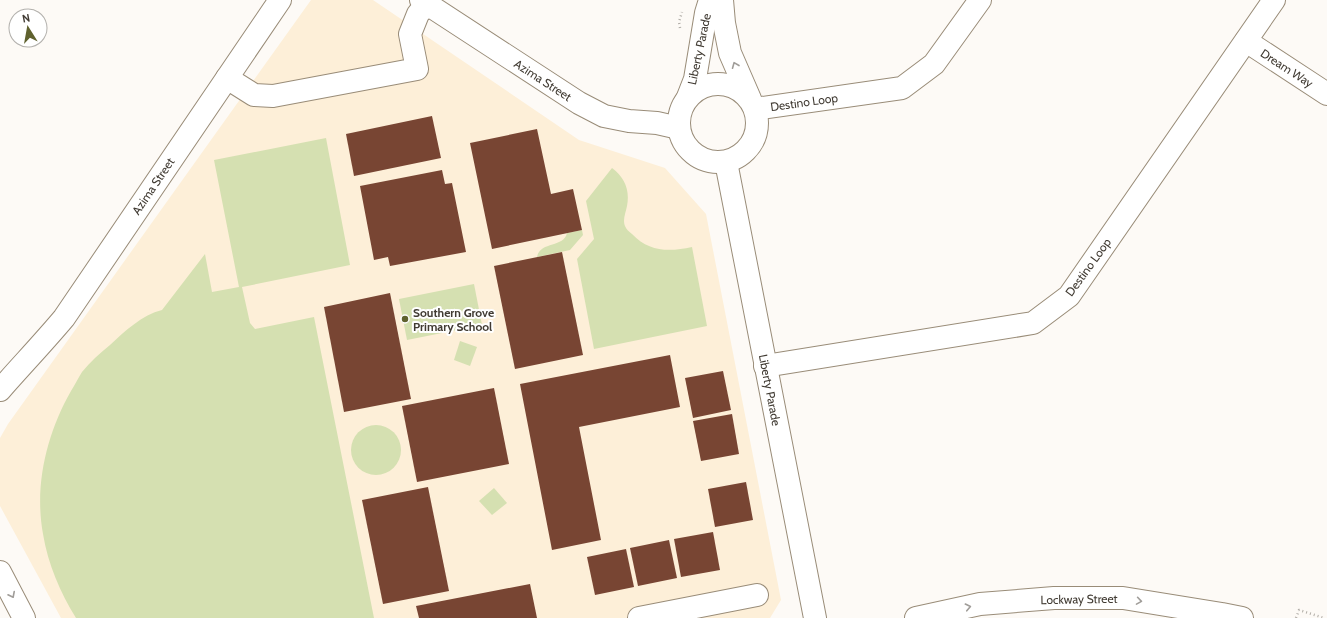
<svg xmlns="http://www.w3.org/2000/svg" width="1327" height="618" font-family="Cabin,sans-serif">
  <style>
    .built { fill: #fdefd8 }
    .green { fill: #d5e0b1 }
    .building { fill: #784533 }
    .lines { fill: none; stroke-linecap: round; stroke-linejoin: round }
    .minor-casing { stroke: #998c78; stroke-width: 24 }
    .path { stroke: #b1ada7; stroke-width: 2.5; stroke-dasharray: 1 3; stroke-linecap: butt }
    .minor { stroke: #fff; stroke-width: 22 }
    .oneway { stroke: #a09d99 }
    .poi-dot { fill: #5f612e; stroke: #fff; stroke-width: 1.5 }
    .labels { text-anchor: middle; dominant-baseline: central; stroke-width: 4; stroke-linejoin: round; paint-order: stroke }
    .street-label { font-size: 12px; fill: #413b33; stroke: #fff }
    .poi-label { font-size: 12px; font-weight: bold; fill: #413b33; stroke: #fff; text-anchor: start }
  </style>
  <rect width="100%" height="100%" fill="#fdfaf6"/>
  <path class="built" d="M311 0H373L579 140 665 168 706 214 781 600 770 618H61L0 506V438L8 424Z"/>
  <g class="green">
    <path d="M326 138 350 265 242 287 250 323 255 329 314 317 374 618H76C60 592 48 564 43 534 34 485 47 433 71 391 75 385 78 378 82 372 90 362 100 353 110 345 125 331 142 315 162 310L205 254 212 292 239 287 214 160Z"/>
    <path d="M612 168C625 178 630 190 627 206 626 211 624 216 624 221 624 227 628 231 632 234 649 252 669 252 692 247L707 326 594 349 577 259 594 239 586 201Z"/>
    <path d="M582 230 583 235 570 250 537 257C540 241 564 248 567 233Z"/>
    <path d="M474 284 482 325 407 340 399 299Z"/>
    <path d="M460 341 477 347 470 366 454 360Z"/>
    <circle cx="376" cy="450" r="25"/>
    <path d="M494 488 507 503 492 515 479 501Z"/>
  </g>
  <g class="building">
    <path d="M432 116 441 158 354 176 346 134Z"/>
    <path d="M537 129 551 194 573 189 582 230 492 249 470 143Z"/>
    <path d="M442 170 445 184 452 183 466 252 390 266 388 257 374 260 360 186Z"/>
    <path d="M562 252 583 355 515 369 494 266Z"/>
    <path d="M390 293 411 399 344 412 324 307Z"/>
    <path d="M670 355 680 407 579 427 601 540 552 550 520 384Z"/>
    <path d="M723 371 731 410 693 418 685 378Z"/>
    <path d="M494 388 509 464 417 482 402 406Z"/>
    <path d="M732 414 739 454 701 461 693 421Z"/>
    <path d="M746 482 753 520 715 527 708 489Z"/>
    <path d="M428 487 449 591 383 604 362 500Z"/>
    <path d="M713 532 720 570 681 577 674 539Z"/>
    <path d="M669 540 677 578 638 586 630 548Z"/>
    <path d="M626 549 634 587 595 595 587 557Z"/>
    <path d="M530 584 537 618H419L416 606Z"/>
  </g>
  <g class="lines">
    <g class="minor-casing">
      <g id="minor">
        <path d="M421 0 579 103 604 116 629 121 657 123 679 128"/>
        <path d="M722 0 724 23 730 53 750 99"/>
        <path d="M1246 41 1327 94"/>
        <path d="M227 78 254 95 273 96 417 69 410 34 418 14 427 4"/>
        <circle cx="718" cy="123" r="39"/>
        <path d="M688 97 695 79 706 13 710 0"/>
        <path d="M755 109 902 88 934 64 980 0"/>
        <path d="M726 162 815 618"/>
        <path d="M765 366 1033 323 1069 296 1274 0"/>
        <path d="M0 390C21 366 43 343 64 318L280 0"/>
        <path d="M0 572 24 618"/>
        <path d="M639 618 757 595"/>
        <path d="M916 618 980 604 1054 598H1123L1222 614 1242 618"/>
      </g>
    </g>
    <g class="path">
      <path d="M680 28 679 22 682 12"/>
      <path d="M1296 618 1299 610 1324 618"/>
    </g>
    <use href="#minor" class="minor"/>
  </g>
  <defs><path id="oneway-chevron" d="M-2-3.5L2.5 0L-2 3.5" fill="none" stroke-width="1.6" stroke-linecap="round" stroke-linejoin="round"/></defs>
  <g class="oneway">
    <use href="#oneway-chevron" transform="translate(735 65) rotate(-112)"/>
    <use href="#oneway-chevron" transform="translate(12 595) rotate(63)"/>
    <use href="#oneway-chevron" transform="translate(1139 601) rotate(9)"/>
    <use href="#oneway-chevron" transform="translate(968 607) rotate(-12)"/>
  </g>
  <circle class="poi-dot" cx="405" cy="319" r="4"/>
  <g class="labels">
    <g class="street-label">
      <text transform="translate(699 49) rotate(-78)">Liberty Parade</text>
      <text transform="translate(1287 68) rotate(33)">Dream Way</text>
      <text transform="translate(543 80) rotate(33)">Azima Street</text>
      <text transform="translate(804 102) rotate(-8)">Destino Loop</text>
      <text transform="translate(153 186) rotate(-56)">Azima Street</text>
      <text transform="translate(1088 267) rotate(-54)">Destino Loop</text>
      <text transform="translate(770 390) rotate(79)">Liberty Parade</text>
      <text transform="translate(1079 599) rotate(-1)">Lockway Street</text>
    </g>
    <g class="poi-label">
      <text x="413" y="312">Southern Grove<tspan x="413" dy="14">Primary School</tspan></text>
    </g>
  </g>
  <g transform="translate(28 28) rotate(349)"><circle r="19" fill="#ffffff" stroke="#b3b1ad"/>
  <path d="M0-3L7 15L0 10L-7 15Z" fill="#5f612e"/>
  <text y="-6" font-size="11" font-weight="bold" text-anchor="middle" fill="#413b33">N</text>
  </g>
</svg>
